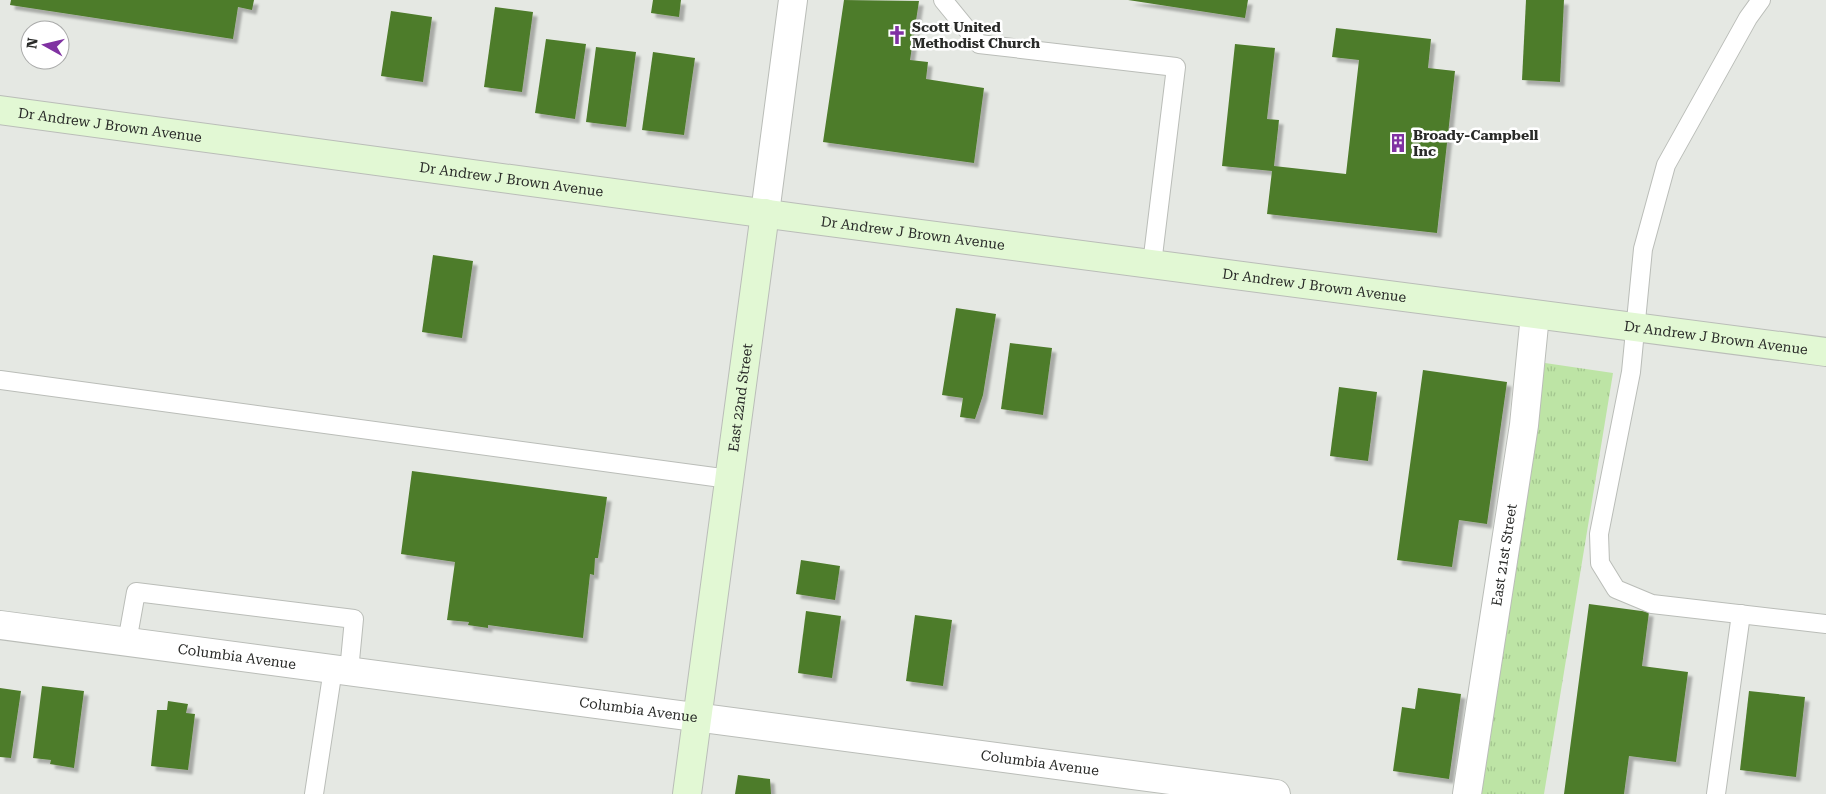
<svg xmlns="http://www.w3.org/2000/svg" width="1826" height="794" font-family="'Roboto Serif',serif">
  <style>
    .grass { fill: url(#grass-tufts) }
    .building { fill: #4e7b2b; filter: url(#shadow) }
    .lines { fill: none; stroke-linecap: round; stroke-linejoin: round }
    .service-casing { stroke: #babdb8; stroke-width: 20 }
    .minor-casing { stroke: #babdb8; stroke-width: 30 }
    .secondary-casing { stroke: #babdb8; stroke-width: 30 }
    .service { stroke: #fff; stroke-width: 18 }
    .minor { stroke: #fff; stroke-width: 28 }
    .secondary { stroke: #e2f8d4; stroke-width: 28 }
    .labels { text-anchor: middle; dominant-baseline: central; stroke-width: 5; stroke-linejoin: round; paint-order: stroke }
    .poi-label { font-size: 14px; font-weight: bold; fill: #292a28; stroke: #fff; text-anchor: start }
    .street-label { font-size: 14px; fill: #292a28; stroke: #fff }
  </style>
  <defs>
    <pattern id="grass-tufts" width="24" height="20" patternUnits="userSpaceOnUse" patternTransform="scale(1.25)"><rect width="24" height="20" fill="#bde4a5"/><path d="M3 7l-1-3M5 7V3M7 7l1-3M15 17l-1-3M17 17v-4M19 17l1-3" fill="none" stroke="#a2c48e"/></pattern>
    <filter id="shadow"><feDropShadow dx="4.5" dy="4.5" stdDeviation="1" flood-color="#0004"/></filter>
  </defs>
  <rect width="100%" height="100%" fill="#e5e8e3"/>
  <path class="grass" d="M1545 363 1613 373 1544 794H1481Z"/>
  <g class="building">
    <path d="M11 0H254L252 10 238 7 233 39 10 5Z"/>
    <path d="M653 0H681L679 17 651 13Z"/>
    <path d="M844 0 919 1 910 60 928 62 926 79 984 88 974 163 823 142Z"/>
    <path d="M1128 0H1248L1245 18Z"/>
    <path d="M1526 0H1564L1560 82 1522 80Z"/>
    <path d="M495 7 533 12 522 92 484 87Z"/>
    <path d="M391 11 432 17 423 82 381 76Z"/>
    <path d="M1336 28 1431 39 1428 68 1455 71 1437 233 1267 214 1272 171 1222 166 1235 44 1275 48 1267 119 1279 120 1274 166 1346 174 1359 60 1332 57Z"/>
    <path d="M546 39 586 44 575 119 535 113Z"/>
    <path d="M596 47 636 52 626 127 586 122Z"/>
    <path d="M653 52 695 58 684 135 642 130Z"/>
    <path d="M433 255 473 261 462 338 422 332Z"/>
    <path d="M956 308 996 314 983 395 975 419 960 417 963 398 942 395Z"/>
    <path d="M1010 343 1052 348 1043 415 1001 409Z"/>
    <path d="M1423 370 1507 382 1487 524 1459 520 1452 567 1397 560Z"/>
    <path d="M1339 387 1377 392 1368 461 1330 456Z"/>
    <path d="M412 471 607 497 598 558H595L594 575 590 574 583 638 488 625V628L468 625 469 622 447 620 455 562 401 554Z"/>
    <path d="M801 560 840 566 835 600 796 594Z"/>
    <path d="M1589 604 1649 612 1642 666 1688 672 1676 762 1629 756 1624 794H1564Z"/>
    <path d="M806 611 841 616 832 678 798 673Z"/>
    <path d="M915 615 952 620 943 686 906 681Z"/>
    <path d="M42 686 84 691 74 768 50 764 51 760 33 758Z"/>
    <path d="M0 688 21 691 11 758 0 757Z"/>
    <path d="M1418 688 1461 694 1449 779 1393 771 1402 707 1415 709Z"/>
    <path d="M1749 691 1805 697 1796 777 1740 770Z"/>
    <path d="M168 701 188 704 186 713 195 714 188 770 151 766 157 710H167Z"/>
    <path d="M738 775 770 779 771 794H735Z"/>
  </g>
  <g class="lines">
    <g class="service-casing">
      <g id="service">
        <path d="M943 0 979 44 1176 67 1152 264"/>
        <path d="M1761 0 1748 18 1666 165 1643 249 1631 372 1599 534 1600 563 1616 589 1652 604 1826 624"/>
        <path d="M0 380 729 479"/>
        <path d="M127 642 136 592 354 619 349 671"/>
        <path d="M314 794 333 669"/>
        <path d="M1716 794 1741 614"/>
      </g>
    </g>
    <g class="minor-casing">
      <g id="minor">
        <path d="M765 213 793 0"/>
        <path id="s1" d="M0 625 1276 794"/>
        <path id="s2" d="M1467 794 1524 425 1535 315"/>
      </g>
    </g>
    <g class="secondary-casing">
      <g id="secondary">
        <path id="s3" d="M0 110 798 218 1826 352"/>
        <path id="s4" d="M687 794 765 213"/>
      </g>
    </g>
    <use href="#service" class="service"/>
    <use href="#minor" class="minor"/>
    <use href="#secondary" class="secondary"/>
  </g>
  <defs>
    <g id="church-bare" transform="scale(1.5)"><path d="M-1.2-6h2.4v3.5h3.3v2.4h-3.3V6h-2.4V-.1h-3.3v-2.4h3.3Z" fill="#8032a2" stroke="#fff" stroke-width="2.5" paint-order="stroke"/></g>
    <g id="building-bare" transform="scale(1.5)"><path d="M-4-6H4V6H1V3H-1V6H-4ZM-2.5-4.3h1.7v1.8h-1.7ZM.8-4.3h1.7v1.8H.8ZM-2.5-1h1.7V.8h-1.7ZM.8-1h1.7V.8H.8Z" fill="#8032a2" stroke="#fff" stroke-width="2.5" paint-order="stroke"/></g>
  </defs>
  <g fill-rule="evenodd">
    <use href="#church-bare" x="897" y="35"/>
    <use href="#building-bare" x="1398" y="143"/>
  </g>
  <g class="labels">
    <g class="poi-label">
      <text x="912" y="27">Scott United<tspan x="912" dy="16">Methodist Church</tspan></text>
      <text x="1413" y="135">Broady-Campbell<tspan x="1413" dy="16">Inc</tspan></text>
    </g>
    <g class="street-label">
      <text stroke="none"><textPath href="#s3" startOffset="111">Dr Andrew J Brown Avenue</textPath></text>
      <text stroke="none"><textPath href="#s3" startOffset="516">Dr Andrew J Brown Avenue</textPath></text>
      <text stroke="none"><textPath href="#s3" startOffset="921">Dr Andrew J Brown Avenue</textPath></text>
      <text stroke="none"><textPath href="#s3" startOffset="1326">Dr Andrew J Brown Avenue</textPath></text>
      <text stroke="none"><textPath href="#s3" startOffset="1731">Dr Andrew J Brown Avenue</textPath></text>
      <text stroke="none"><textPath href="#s4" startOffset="400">East 22nd Street</textPath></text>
      <text stroke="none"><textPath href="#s2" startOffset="242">East 21st Street</textPath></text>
      <text stroke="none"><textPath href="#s1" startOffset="239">Columbia Avenue</textPath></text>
      <text stroke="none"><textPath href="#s1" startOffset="644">Columbia Avenue</textPath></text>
      <text stroke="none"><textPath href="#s1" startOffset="1049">Columbia Avenue</textPath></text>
    </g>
  </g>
  <g transform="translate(45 45) rotate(278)"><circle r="24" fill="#ffffff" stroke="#a9aaa9"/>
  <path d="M0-4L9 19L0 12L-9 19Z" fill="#8032a2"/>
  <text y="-8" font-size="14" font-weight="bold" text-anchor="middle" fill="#292a28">N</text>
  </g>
</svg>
